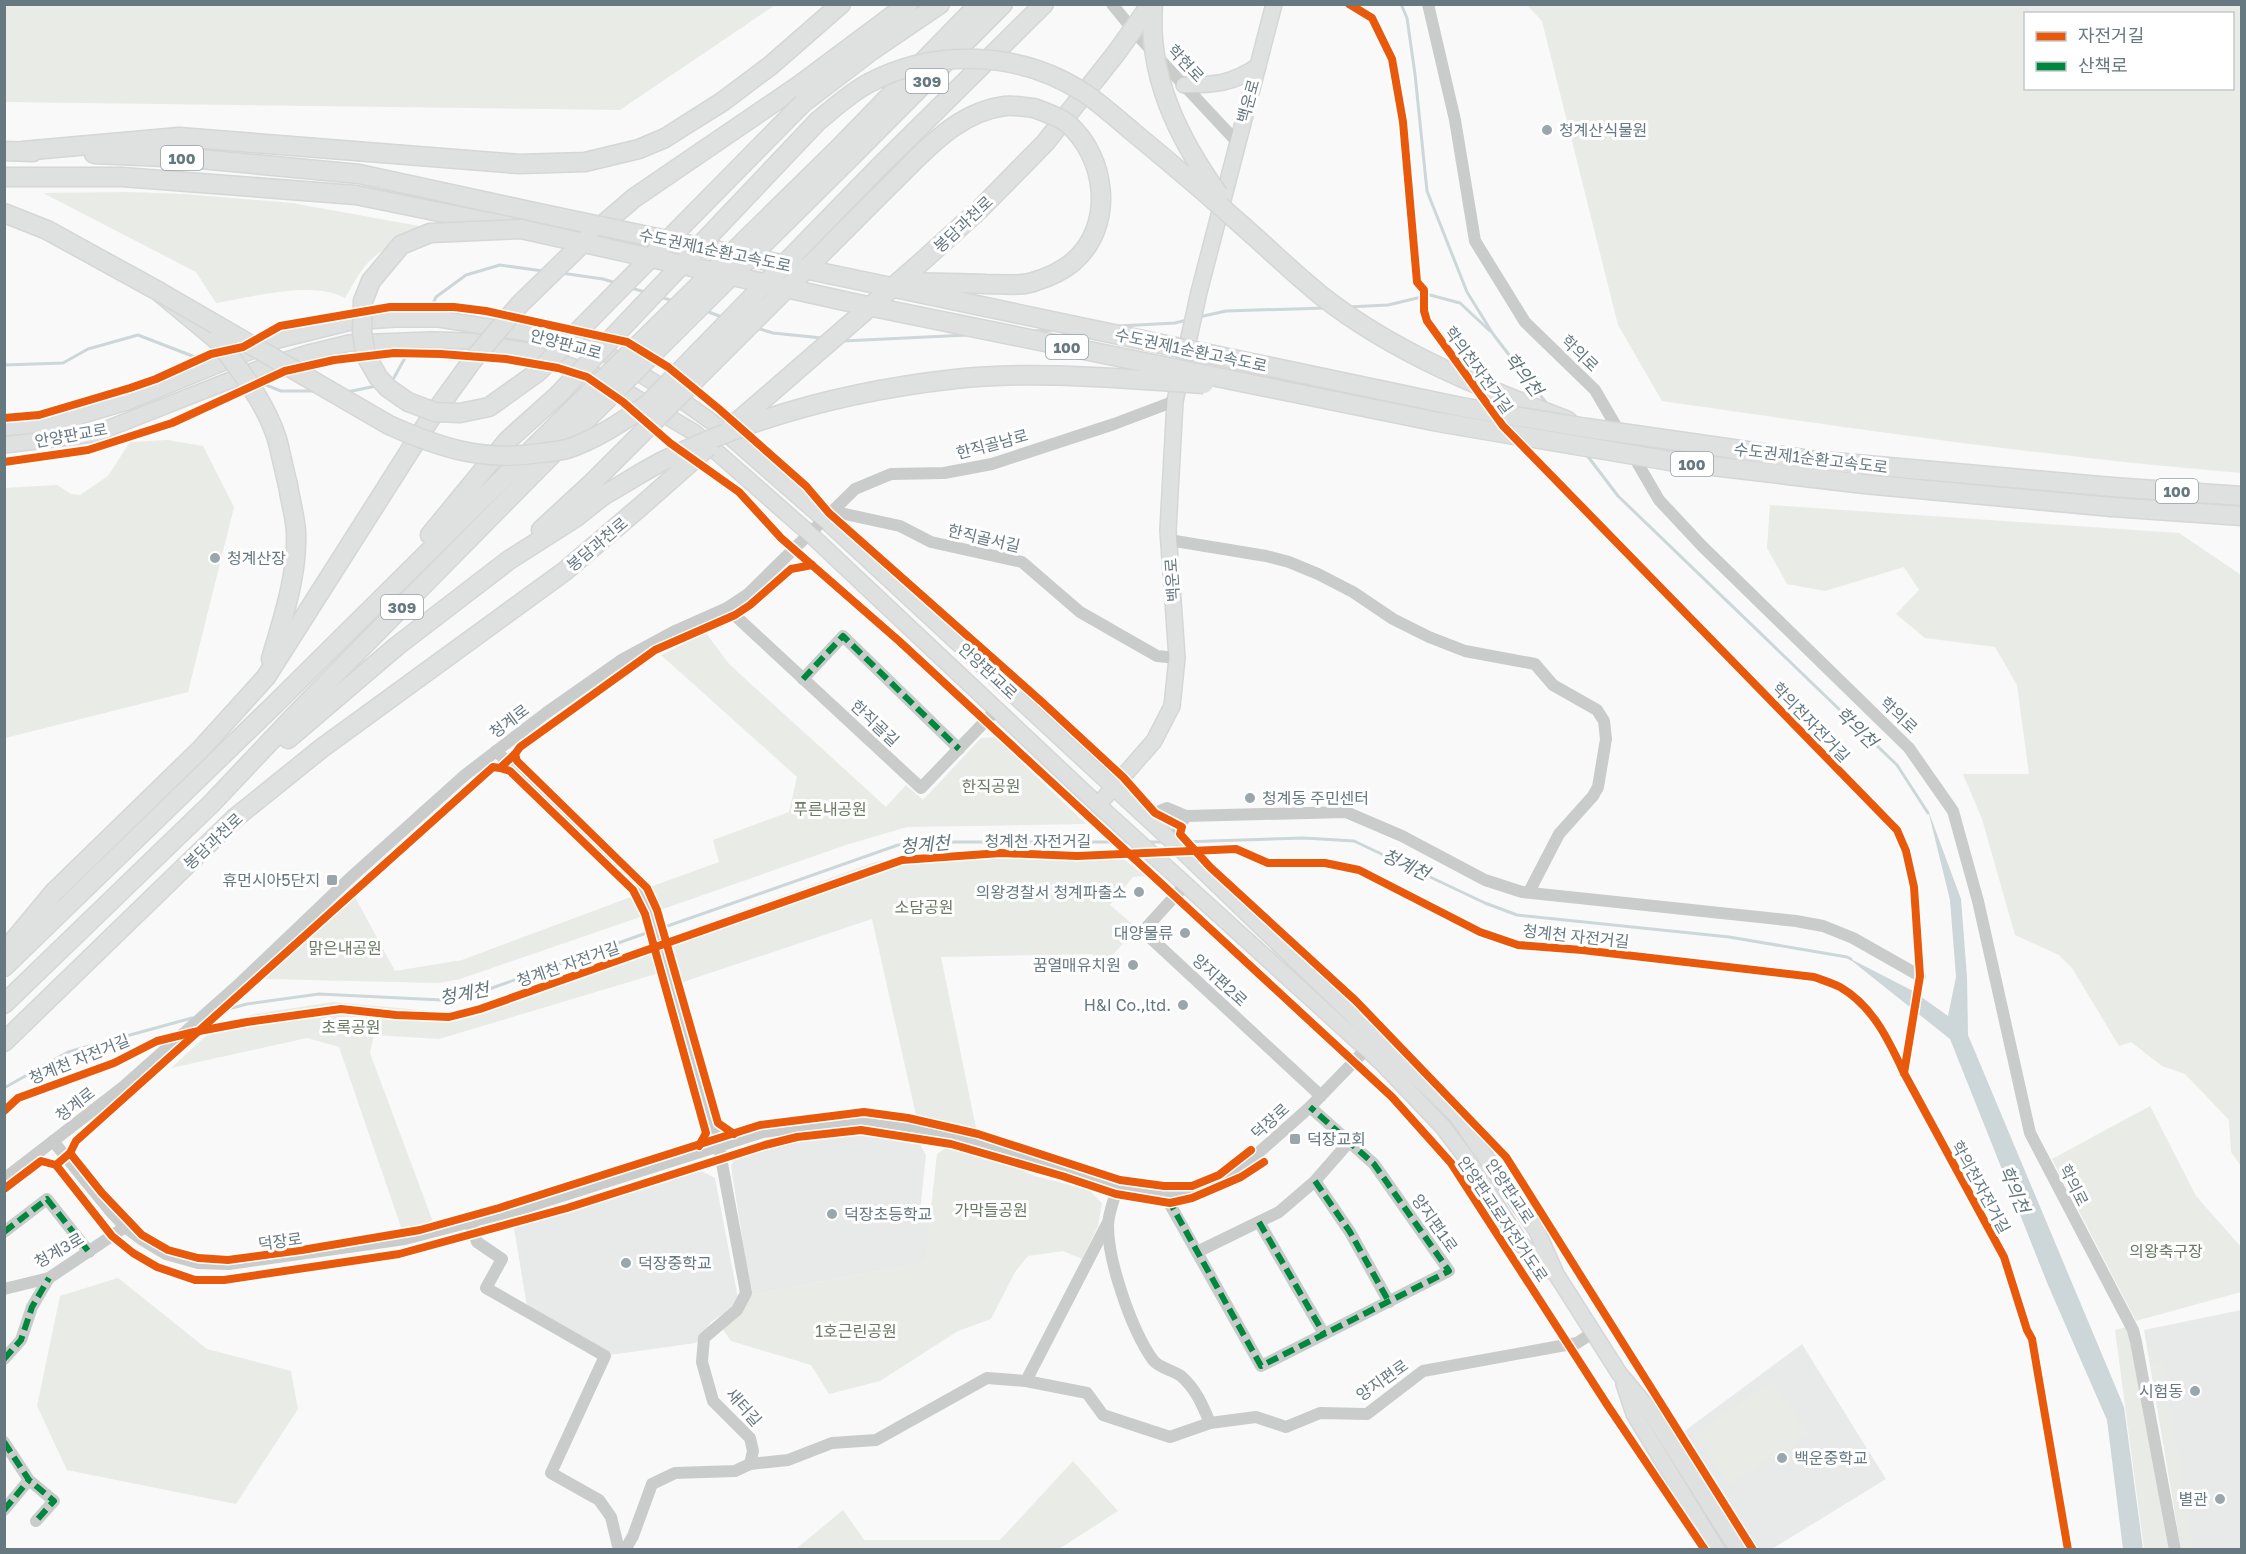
<svg xmlns="http://www.w3.org/2000/svg" width="2246" height="1554" font-family="'Golos Text','Noto Sans KR',sans-serif">
  <style>
    .built { fill: #e8eae9 }
    .green { fill: #e8ebe6; fill-rule: evenodd }
    .water { fill: #cdd6d8 }
    .lines { fill: none; stroke-linecap: round; stroke-linejoin: round }
    .stream { stroke: #cdd6d8; stroke-width: 3 }
    .major-casing { stroke: #d5d6d7; stroke-width: 18 }
    .highway-casing { stroke: #d5d6d6; stroke-width: 21 }
    .minor { stroke: #cacccc; stroke-width: 12 }
    .major { stroke: #dfe0e0; stroke-width: 15 }
    .highway { stroke: #dfe0e0; stroke-width: 18 }
    .highway-bridge-casing { stroke: #d5d6d6; stroke-width: 21; stroke-linecap: butt }
    .highway-bridge { stroke: #dfe0e0; stroke-width: 18 }
    .quiet { stroke: #00873e; stroke-width: 6; stroke-dasharray: 12 6; stroke-linecap: butt }
    .cycleway-casing { stroke: #fff; stroke-width: 11 }
    .cycleway { stroke: #e8590c; stroke-width: 8 }
    .poi-dot { fill: #99a6ab; stroke: #fff; stroke-width: 2 }
    .labels { text-anchor: middle; dominant-baseline: central; stroke-width: 6; stroke-linejoin: round; paint-order: stroke }
    .shield { fill: #fff; stroke: #94a1a7; stroke-width: 1.5 }
    .shield-label { font-size: 15px; font-weight: bold; fill: #667981 }
    .street-label { font-size: 16px; fill: #667981; stroke: #fff }
    .poi-label { font-size: 16px; fill: #667981; stroke: #fff; text-anchor: start }
    .park-label { font-size: 16px; fill: #6b7a65; stroke: #fff }
    .water-label { font-size: 18px; font-style: italic; fill: #61777b; stroke: #fff }
  </style>
  <rect width="100%" height="100%" fill="#f9f9f9"/>
  <g class="built">
    <path d="M864 1134 919 1143 926 1155 920 1212 931 1215 926 1262 751 1295 731 1166 735 1157 784 1143Z"/>
    <path d="M701 1171 715 1178 738 1298 732 1308 711 1322 696 1343 610 1355 527 1307 514 1228Z"/>
    <path d="M2241 1310V1549H2181L2144 1330Z"/>
    <path d="M1802 1344 1886 1479 1772 1549H1750L1678 1436Z"/>
  </g>
  <g class="green">
    <path d="M5 4H775V5L620 110 5 102Z"/>
    <path d="M1527 5H2241V473C2047 457 1855 429 1662 401L1618 325 1542 21ZM2026 14H2232V88H2026Z"/>
    <path d="M128 192 185 194 292 203 430 228C407 237 382 246 365 266 357 276 351 288 345 298 312 280 253 297 216 303L196 272 43 193Z"/>
    <path d="M167 440 203 446 234 507 188 692 5 738V488L57 485 71 494 80 495 108 476 130 442Z"/>
    <path d="M1770 505 2179 533 2241 575V1166L2231 1152 2229 1120 2185 1074 2162 1066 2131 1042 2119 1046 2072 968 2059 955 2015 935 1982 819 1963 774H2029L2017 685 1995 647 1925 638 1896 614 1919 590 1904 567 1825 591 1787 584 1767 548Z"/>
    <path d="M706 633 729 664 886 807 906 785 923 800 981 738 995 737 1086 824 907 827 846 845 660 910 650 887 719 862 713 840 789 812 797 777 661 655Z"/>
    <path d="M1115 852 1145 876 1133 877 1110 905 1137 928 1102 967 1092 954 941 957 976 1128 916 1115 872 919 680 983 668 937 875 862C954 846 1036 853 1115 852Z"/>
    <path d="M354 895 395 971 462 960 631 897 639 906 643 916 460 979 439 983 265 979Z"/>
    <path d="M652 943 659 973 439 1039 374 1035 370 1053 433 1222 402 1230 339 1047 307 1038 171 1068 219 1024 255 1014 333 1002 442 1012 469 1008Z"/>
    <path d="M2150 1106 2196 1196 2241 1247V1292L2136 1321 2052 1159Z"/>
    <path d="M949 1146 1002 1161 1035 1176 1089 1190 1102 1203 1098 1226 1082 1259 1063 1251 1028 1256 1015 1272 991 1319 958 1331 880 1381 829 1394 811 1365 731 1341 722 1328 751 1295 925 1262 937 1154Z"/>
    <path d="M118 1278 207 1349 291 1371 298 1409 236 1504 67 1470 37 1406 60 1296Z"/>
    <path d="M2127 1327 2170 1549H2144L2115 1330Z"/>
    <path d="M2148 1347 2151 1348 2154 1364 2163 1362 2193 1548 2202 1549H2182Z"/>
    <path d="M1771 1382 1809 1434 1729 1484 1694 1434Z"/>
    <path d="M1073 1461 1118 1511 1059 1549H796L843 1510 864 1540H1000Z"/>
  </g>
  <path class="water" d="M1928 810 1961 899 1967 977 1968 1035 2124 1407 2143 1549H2123L2107 1420 2048 1285 1950 1039 1847 957 1913 991 1948 1016 1956 977 1950 900Z"/>
  <g class="lines">
    <g class="stream">
      <path d="M1401 4 1407 18 1415 74 1427 191 1467 292 1493 334 1547 404"/>
      <path d="M561 273 603 279 616 283"/>
      <path d="M631 288 645 292"/>
      <path d="M660 297 674 301"/>
      <path d="M1348 307 1388 305 1430 295 1460 303 1490 331"/>
      <path d="M706 311 722 317"/>
      <path d="M428 314 436 297 466 275 500 265 543 271"/>
      <path d="M1199 317 1226 311 1326 308"/>
      <path d="M1119 326 1175 323 1187 320"/>
      <path d="M757 328 773 333 822 338"/>
      <path d="M1032 331 1055 330"/>
      <path d="M843 341 968 335"/>
      <path d="M4 365 63 363 88 349 138 335 208 362"/>
      <path d="M256 381 281 391H317"/>
      <path d="M391 383 411 347"/>
      <path d="M347 392 376 386"/>
      <path d="M1586 454 1618 496 1897 765 1928 813"/>
      <path d="M1148 842H1166"/>
      <path d="M1181 842 1304 838 1354 841 1485 903 1517 915 1729 937 1847 957 1851 959"/>
      <path d="M659 929 898 845 942 842H1130"/>
      <path d="M213 1013 247 1004 319 994 442 1000 475 994 652 931"/>
      <path d="M4 1088 68 1052 192 1018"/>
    </g>
    <g class="major-casing">
      <g id="major">
        <path d="M1184 85C1214 85 1232 84 1258 66"/>
        <path d="M4 428 60 422 127 402 278 340 351 322 395 319H439L545 336 609 355 670 392 719 427 824 519 1176 845 1457 1116 1537 1231 1556 1274 1619 1373 1648 1408 1738 1550"/>
        <path d="M4 445 94 434 261 368 308 353 349 343 432 340 469 341 527 351 591 373 633 396 695 433 810 534 1098 805 1382 1063 1443 1127 1468 1160 1521 1244 1553 1272"/>
        <path d="M1098 805 1154 741 1172 706 1177 658 1168 530 1175 401 1199 292 1274 4"/>
        <path d="M1624 1384 1634 1414 1717 1550"/>
      </g>
    </g>
    <g class="highway-casing">
      <g id="highway">
        <path d="M803 103 871 51 940 4"/>
        <path d="M4 151 33 152"/>
        <path d="M22 151 179 137 519 164 585 162 639 149 665 138 687 124 722 102 770 66 841 4"/>
        <path d="M836 151 979 4"/>
        <path d="M94 154 189 158 359 174 534 212"/>
        <path d="M851 157 1003 4"/>
        <path d="M911 164C938 137 966 111 1005 106 1014 105 1024 107 1034 108"/>
        <path d="M879 167 1044 4"/>
        <path d="M4 177H122L356 195 508 226"/>
        <path d="M4 213 47 230 158 291 217 340"/>
        <path d="M1237 221C1266 246 1293 273 1323 297 1396 354 1483 388 1568 421"/>
        <path d="M592 234 634 198 801 84 908 4"/>
        <path d="M917 266 980 209 1045 143 1117 52"/>
        <path d="M2112 487 2242 496"/>
        <path d="M2112 507 2242 516"/>
        <path d="M541 530 593 482"/>
        <path d="M430 535 508 440 558 395"/>
        <path d="M271 659C283 618 298 574 296 531 295 516 290 500 288 485"/>
        <path d="M288 739 397 646 509 560 575 518 604 495"/>
        <path d="M4 952 54 892 200 750 266 677 430 419 472 361"/>
        <path d="M4 967 273 706 579 403"/>
        <path d="M4 1004 211 804 300 710 594 412"/>
        <path d="M4 1042 235 818 322 748 565 571 640 507"/>
      </g>
    </g>
    <g class="minor">
      <path d="M1112 4 1138 36 1237 142"/>
      <path d="M1428 4 1455 120 1475 241 1525 322 1595 390 1659 500 1702 546 1909 748 1953 811 1978 901 2030 1133 2133 1330 2136 1342 2175 1550"/>
      <path d="M831 511 900 526 931 542 1022 562 1080 612 1157 656 1177 658"/>
      <path d="M1169 540 1266 556 1289 562 1318 574 1353 592 1393 619 1429 637 1465 651 1535 664 1553 685 1597 710 1604 721 1606 739 1598 787 1593 796 1559 834 1529 892"/>
      <path d="M727 608 921 788 996 710"/>
      <path d="M803 679 843 636 959 749"/>
      <path d="M496 751 643 890 719 1147 746 1293 737 1310 704 1338 702 1362 713 1401 750 1438 753 1451 750 1464 735 1471 675 1473 652 1484 633 1536 625 1550"/>
      <path d="M1145 817 1167 808 1186 816 1346 812 1402 836 1485 880 1522 892 1796 921 1823 926 1853 938 1920 976"/>
      <path d="M1176 845 1178 828 1186 816"/>
      <path d="M1186 884 1143 931 1321 1096"/>
      <path d="M53 1141 111 1212 125 1227 141 1239 166 1254 198 1263 229 1264 405 1239 527 1207 763 1132 863 1119 956 1134 1126 1188 1163 1192 1192 1190 1218 1181 1240 1169 1310 1107 1372 1043"/>
      <path d="M4 1179 123 1087 238 985 349 879 465 775 546 713 623 659 673 632 727 608 748 594 855 489 891 474 944 473 992 464 1114 424 1175 401"/>
      <path d="M1315 1181 1350 1232 1389 1302"/>
      <path d="M1118 1185C1115 1198 1108 1213 1108 1226 1108 1262 1132 1331 1153 1360 1159 1368 1173 1370 1181 1376 1196 1389 1203 1406 1210 1423L1256 1417 1286 1427 1320 1413 1367 1414 1423 1371 1577 1343 1594 1332"/>
      <path d="M1163 1192 1261 1366 1449 1271 1374 1164 1310 1107"/>
      <path d="M1259 1222 1324 1334"/>
      <path d="M470 1223 477 1242 502 1259 486 1288 605 1356 551 1473 599 1500 611 1517 619 1550"/>
      <path d="M4 1232 47 1199 89 1252"/>
      <path d="M1197 1252 1279 1212 1315 1181 1349 1142"/>
      <path d="M4 1289 49 1278 125 1227"/>
      <path d="M4 1359 21 1340 32 1307 49 1278"/>
      <path d="M1026 1381 1087 1393 1103 1415 1170 1437 1210 1423"/>
      <path d="M4 1442 29 1480 54 1501 36 1521"/>
      <path d="M750 1464 788 1460 832 1443 876 1440 987 1378 1026 1381 1107 1224"/>
      <path d="M4 1510 29 1480"/>
    </g>
    <use href="#major" class="major"/>
    <use href="#highway" class="highway"/>
    <g class="highway-bridge-casing">
      <g id="highway-bridge">
        <path d="M1153 4C1147 75 1178 138 1219 195"/>
        <path d="M1117 52 1151 4"/>
        <path d="M803 103 538 372 489 407 460 413 435 412 408 402 388 388 378 377 366 356 362 332 363 301 371 281 401 245 430 233 521 229 858 304 1438 422 1670 461 1864 484 2112 507"/>
        <path d="M534 212 1461 407 1587 428 1811 460 2112 487"/>
        <path d="M908 282C934 283 960 283 986 284 1001 284 1022 287 1036 281 1049 277 1062 271 1073 262 1115 226 1107 157 1067 123 1058 116 1044 112 1034 108"/>
        <path d="M158 291 389 425C440 448 484 462 540 453 549 452 559 451 567 449 597 439 623 421 648 404L879 167"/>
        <path d="M217 340C241 371 265 402 277 439 281 454 284 470 288 485"/>
        <path d="M472 361 520 304 589 237"/>
        <path d="M558 395 818 121C834 108 850 93 869 83 936 48 1019 51 1083 92 1100 103 1116 118 1133 132 1168 161 1203 190 1237 221"/>
        <path d="M579 403 836 151"/>
        <path d="M594 412 851 157"/>
        <path d="M729 429 917 266"/>
        <path d="M593 482 911 164"/>
        <path d="M604 495C624 484 643 471 663 461 753 416 856 390 955 379 1037 370 1122 379 1204 384"/>
        <path d="M640 507 708 447"/>
      </g>
    </g>
    <use href="#highway-bridge" class="highway-bridge"/>
    <g class="quiet">
      <path d="M803 679 843 636 959 749"/>
      <path d="M1315 1181 1350 1232 1389 1302"/>
      <path d="M1168 1199 1261 1366 1449 1271 1374 1164 1310 1107"/>
      <path d="M1259 1222 1324 1334"/>
      <path d="M4 1232 47 1199 89 1252"/>
      <path d="M4 1359 21 1340 32 1307 49 1278"/>
      <path d="M4 1442 29 1480 54 1501 36 1521"/>
      <path d="M4 1510 29 1480"/>
    </g>
    <g class="cycleway-casing">
      <g id="cycleway">
        <path d="M1349 4 1372 18 1392 59 1403 122 1417 282 1424 290V311L1427 321 1503 426 1897 830 1906 851 1914 887 1920 976 1904 1073"/>
        <path d="M4 418 39 415 130 388 156 379 211 354 243 347 280 326 390 307H454L486 311 627 342 668 367 719 409 806 486 829 513 1042 702 1123 777 1155 813 1182 827 1180 834 1210 867 1356 1001 1506 1157 1753 1550"/>
        <path d="M4 462 88 450 172 423 285 371 334 360 394 353 441 354 506 359 558 368 587 377 623 402 670 443 739 492 781 538 899 641 1392 1097 1451 1163 1608 1406 1705 1550"/>
        <path d="M515 754 517 761 647 888 657 910 718 1123 734 1134"/>
        <path d="M500 768 510 771 633 890 645 914 706 1133 699 1146"/>
        <path d="M4 1111 18 1098 114 1063 157 1041 194 1032 247 1022 341 1009 396 1015 449 1017 480 1009 902 860 1001 853 1077 856 1236 849 1268 863H1325L1359 870 1480 932 1518 945 1582 950 1814 977C1822 980 1832 983 1840 987 1873 1006 1889 1041 1904 1073L2004 1257 2027 1330 2032 1339 2068 1550"/>
        <path d="M70 1153 102 1193 142 1235 168 1250 198 1258 228 1260 302 1250 420 1230 499 1208 760 1125 864 1112 908 1118 978 1134 1120 1180 1164 1186H1192L1219 1175 1251 1150"/>
        <path d="M56 1165 112 1236 133 1253 157 1267 195 1280H224L399 1254 567 1208 765 1145 797 1137 861 1130 951 1144 1062 1176 1116 1194 1170 1203 1192 1198 1241 1177 1264 1162"/>
        <path d="M4 1189 41 1161 56 1165 70 1153 76 1141 493 767 500 768 515 754 520 747 655 650 735 615 750 605 791 569 812 565"/>
      </g>
    </g>
    <use href="#cycleway" class="cycleway"/>
  </g>
  <g class="poi-dot">
    <circle cx="1547" cy="130" r="6"/>
    <circle cx="215" cy="558" r="6"/>
    <circle cx="1250" cy="798" r="6"/>
    <rect x="326" y="874" width="12" height="12" rx="3"/>
    <circle cx="1139" cy="892" r="6"/>
    <circle cx="1185" cy="933" r="6"/>
    <circle cx="1133" cy="965" r="6"/>
    <circle cx="1183" cy="1005" r="6"/>
    <rect x="1289" y="1133" width="12" height="12" rx="3"/>
    <circle cx="832" cy="1214" r="6"/>
    <circle cx="626" cy="1263" r="6"/>
    <circle cx="2195" cy="1391" r="6"/>
    <circle cx="1782" cy="1458" r="6"/>
    <circle cx="2220" cy="1499" r="6"/>
  </g>
  <g class="labels">
    <g class="shield">
      <rect x="906" y="69" width="42" height="24" rx="4.5"/>
      <rect x="161" y="146" width="42" height="24" rx="4.5"/>
      <rect x="1046" y="335" width="42" height="24" rx="4.5"/>
      <rect x="1671" y="452" width="42" height="24" rx="4.5"/>
      <rect x="2156" y="479" width="42" height="24" rx="4.5"/>
      <rect x="381" y="595" width="42" height="24" rx="4.5"/>
    </g>
    <g class="shield-label">
      <text x="927" y="81">309</text>
      <text x="182" y="158">100</text>
      <text x="1067" y="347">100</text>
      <text x="1692" y="464">100</text>
      <text x="2177" y="491">100</text>
      <text x="402" y="607">309</text>
    </g>
    <g class="street-label">
      <text transform="translate(1186 63) rotate(47)">학현로</text>
      <text transform="translate(1248 101) rotate(-75)">백운로</text>
      <text transform="translate(963 224) rotate(-43)">봉담과천로</text>
      <text transform="translate(715 250) rotate(12)">수도권제1순환고속도로</text>
      <text transform="translate(566 344) rotate(15)">안양판교로</text>
      <text transform="translate(1191 350) rotate(12)">수도권제1순환고속도로</text>
      <text transform="translate(1580 353) rotate(44)">학의로</text>
      <text transform="translate(1479 370) rotate(54)">학의천자전거길</text>
      <text transform="translate(71 435) rotate(-10)">안양판교로</text>
      <text transform="translate(992 444) rotate(-15)">한직골남로</text>
      <text transform="translate(1811 458) rotate(7)">수도권제1순환고속도로</text>
      <text transform="translate(984 538) rotate(13)">한직골서길</text>
      <text transform="translate(597 544) rotate(-40)">봉담과천로</text>
      <text transform="translate(1172 580) rotate(-94)">백운로</text>
      <text transform="translate(988 671) rotate(43)">안양판교로</text>
      <text transform="translate(1899 715) rotate(43)">학의로</text>
      <text transform="translate(509 721) rotate(-37)">청계로</text>
      <text transform="translate(1811 722) rotate(46)">학의천자전거길</text>
      <text transform="translate(875 723) rotate(43)">한직골길</text>
      <text transform="translate(213 841) rotate(-43)">봉담과천로</text>
      <text x="1038" y="841">청계천 자전거길</text>
      <text transform="translate(1576 936) rotate(6)">청계천 자전거길</text>
      <text transform="translate(568 964) rotate(-19)">청계천 자전거길</text>
      <text transform="translate(1220 980) rotate(43)">양지편2로</text>
      <text transform="translate(79 1059) rotate(-22)">청계천 자전거길</text>
      <text transform="translate(75 1104) rotate(-38)">청계로</text>
      <text transform="translate(1270 1121) rotate(-42)">덕장로</text>
      <text transform="translate(2074 1185) rotate(63)">학의로</text>
      <text transform="translate(1981 1187) rotate(61)">학의천자전거길</text>
      <text transform="translate(1510 1191) rotate(56)">안양판교로</text>
      <text transform="translate(1503 1219) rotate(56)">안양판교로자전거도로</text>
      <text transform="translate(1435 1223) rotate(55)">양지편1로</text>
      <text transform="translate(280 1241) rotate(-8)">덕장로</text>
      <text transform="translate(59 1250) rotate(-30)">청계3로</text>
      <text transform="translate(1382 1380) rotate(-35)">양지편로</text>
      <text transform="translate(744 1407) rotate(49)">새터길</text>
    </g>
    <g class="poi-label">
      <text x="1559" y="130">청계산식물원</text>
      <text x="227" y="558">청계산장</text>
      <text x="1262" y="798">청계동 주민센터</text>
      <text x="320" y="880" text-anchor="end">휴먼시아5단지</text>
      <text x="1127" y="892" text-anchor="end">의왕경찰서 청계파출소</text>
      <text x="1173" y="933" text-anchor="end">대양물류</text>
      <text x="1121" y="965" text-anchor="end">꿈열매유치원</text>
      <text x="1171" y="1005" text-anchor="end">H&amp;I Co.,ltd.</text>
      <text x="1307" y="1139">덕장교회</text>
      <text x="844" y="1214">덕장초등학교</text>
      <text x="638" y="1263">덕장중학교</text>
      <text x="2183" y="1391" text-anchor="end">시험동</text>
      <text x="1794" y="1458">백운중학교</text>
      <text x="2208" y="1499" text-anchor="end">별관</text>
    </g>
    <g class="park-label">
      <text x="991" y="786">한직공원</text>
      <text x="830" y="809">푸른내공원</text>
      <text x="924" y="907">소담공원</text>
      <text x="345" y="948">맑은내공원</text>
      <text x="351" y="1027">초록공원</text>
      <text x="991" y="1210">가막들공원</text>
      <text x="2166" y="1251">의왕축구장</text>
      <text x="856" y="1331">1호근린공원</text>
    </g>
    <g class="water-label">
      <text transform="translate(1524 374) rotate(52)">학의천</text>
      <text transform="translate(1857 727) rotate(44)">학의천</text>
      <text transform="translate(925 844) rotate(-5)">청계천</text>
      <text transform="translate(1406 864) rotate(25)">청계천</text>
      <text transform="translate(464 993) rotate(-11)">청계천</text>
      <text transform="translate(2015 1189) rotate(67)">학의천</text>
    </g>
  </g>
  <rect width="2246" height="1554" fill="none" stroke="#667981" stroke-width="12"/>
  <rect x="2024" y="12" width="210" height="78" fill="#ffffff" stroke="#c2c9cd" stroke-width="1.5"/>
  <rect x="2036" y="32" width="30" height="9" fill="#e8590c" stroke="#c2c9cd" stroke-width="1.5"/>
  <text x="2078" y="42" font-size="18" fill="#667981">자전거길</text>
  <rect x="2036" y="62" width="30" height="9" fill="#00873e" stroke="#c2c9cd" stroke-width="1.5"/>
  <text x="2078" y="72" font-size="18" fill="#667981">산책로</text>
</svg>
